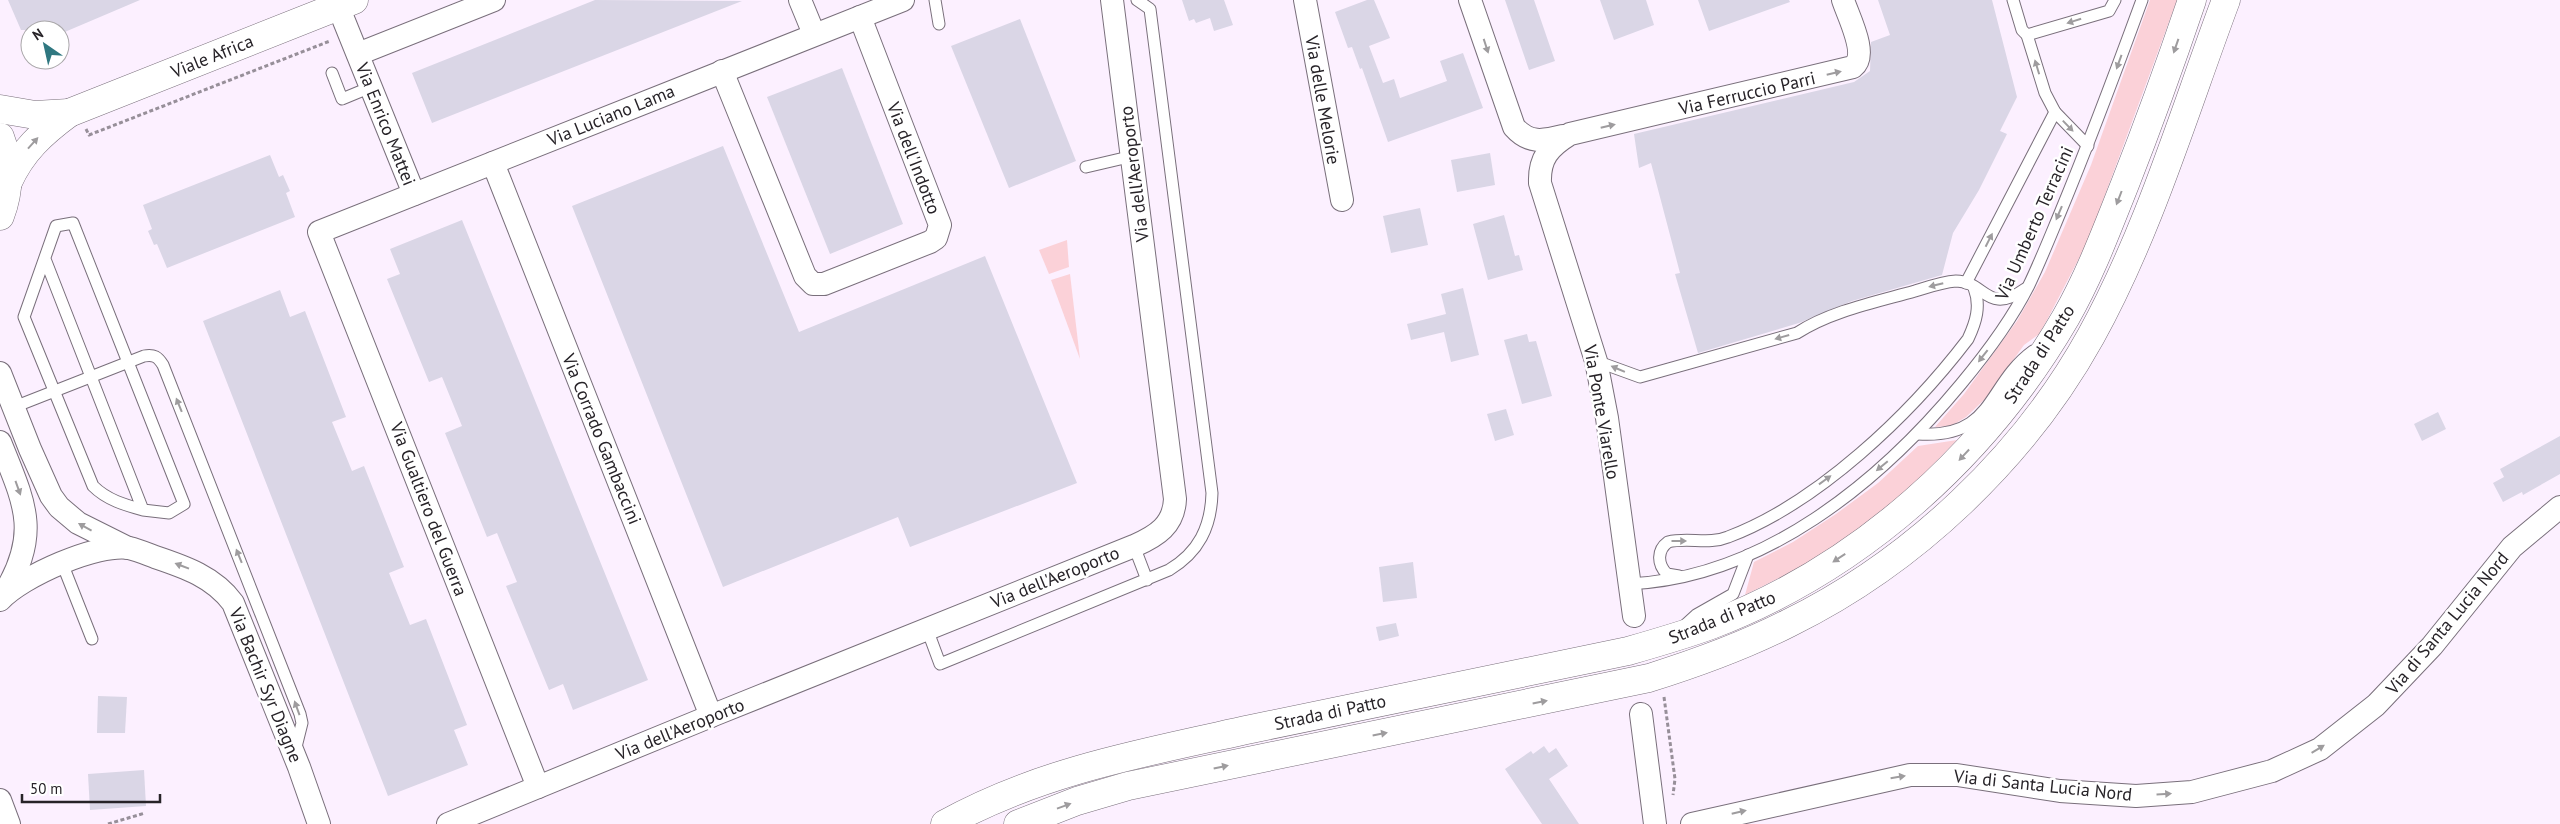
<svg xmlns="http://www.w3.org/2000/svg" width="2560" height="824" font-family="'PT Sans',sans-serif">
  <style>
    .green { fill: #fbd1d8 }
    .building { fill: #dad6e6 }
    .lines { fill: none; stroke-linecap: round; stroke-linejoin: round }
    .service-casing { stroke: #796f7b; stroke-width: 13 }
    .minor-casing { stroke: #796f7b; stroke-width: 24 }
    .tertiary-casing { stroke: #796f7b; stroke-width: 29 }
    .primary-casing { stroke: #796f7b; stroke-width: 29 }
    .path { stroke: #978f99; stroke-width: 3; stroke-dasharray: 4 2.5; stroke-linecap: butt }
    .service { stroke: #fff; stroke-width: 11 }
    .minor { stroke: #fff; stroke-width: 22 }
    .tertiary { stroke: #fff; stroke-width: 28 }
    .primary { stroke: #fff; stroke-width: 28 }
    .oneway { fill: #9e9c9e }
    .labels { text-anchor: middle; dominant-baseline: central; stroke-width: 5; stroke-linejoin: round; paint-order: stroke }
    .street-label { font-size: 18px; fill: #272328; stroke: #fff }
  </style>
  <rect width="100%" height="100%" fill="#fcf0ff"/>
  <g class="green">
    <path d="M2150 0H2177L2088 241 2047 320 2039 334 2024 345 1985 399 1966 417 1951 426 1935 427 1964 394 2017 321 2045 272 2091 165Z"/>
    <path d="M1067 240 1069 267 1049 274 1039 250Z"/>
    <path d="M1070 274 1080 359 1051 280Z"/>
    <path d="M1957 440C1928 470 1898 502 1864 527 1828 554 1786 575 1745 595L1754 562 1793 542 1836 514 1878 483 1918 446Z"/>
  </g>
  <g class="building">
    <path d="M8 0H140L60 34V30H21Z"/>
    <path d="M595 0 742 1 432 123 412 73Z"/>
    <path d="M1182 0H1224L1233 25 1214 31 1210 18 1196 23 1194 19 1189 21Z"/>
    <path d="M1367 0H1374L1390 38 1369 46 1383 83 1394 79 1400 98 1447 81 1440 61 1463 53 1483 108 1388 142 1362 68 1360 69 1352 47 1348 48 1335 12Z"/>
    <path d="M1505 0H1534L1555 61 1529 70Z"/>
    <path d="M1600 0H1646L1654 25 1614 40Z"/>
    <path d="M1698 0H1789L1790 2 1709 31Z"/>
    <path d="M1878 0H1992L2017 97 2000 131 2007 134 1979 190 1953 233 1942 275 1852 301 1799 323 1698 353 1675 274 1680 273 1651 163 1639 168 1634 134 1854 82 1870 71 1871 42 1890 35Z"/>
    <path d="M1020 19 1076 161 1009 188 951 46Z"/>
    <path d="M842 68 903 224 830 254 767 97Z"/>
    <path d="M723 146 799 332 985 256 1077 483 910 547 898 517 723 587 572 206Z"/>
    <path d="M1490 153 1495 185 1457 192 1451 160Z"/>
    <path d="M270 155 279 177 283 175 290 191 286 193 295 217 167 268 157 244 154 245 148 231 152 229 143 205Z"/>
    <path d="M1420 208 1428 245 1391 253 1383 216Z"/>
    <path d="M1504 215 1515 256 1519 255 1523 270 1488 280 1473 224Z"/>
    <path d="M462 220 648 680 573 710 563 684 549 690 506 586 517 582 497 533 487 537 445 433 462 426 442 377 429 382 387 279 400 274 390 249Z"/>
    <path d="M1463 288 1479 355 1451 362 1444 332 1411 340 1407 324 1446 314 1441 294Z"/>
    <path d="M280 290 290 317 305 311 346 417 332 422 352 471 364 466 404 567 389 573 410 625 426 619 467 725 454 730 468 765 388 796 203 321Z"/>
    <path d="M1527 334 1529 342 1536 341 1552 396 1522 404 1504 340Z"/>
    <path d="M1506 409 1514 435 1495 441 1487 414Z"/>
    <path d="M2438 412 2446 429 2422 441 2414 424Z"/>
    <path d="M2560 436V474L2523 495 2522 492 2503 502 2493 483 2504 477 2500 469Z"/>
    <path d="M1413 562 1417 598 1383 602 1379 567Z"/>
    <path d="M1396 623 1399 636 1379 641 1376 627Z"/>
    <path d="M98 696 127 697 125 733H97Z"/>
    <path d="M1544 746 1549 753 1556 748 1568 766 1549 779 1579 824H1542L1505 769 1531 751 1533 754Z"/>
    <path d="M144 770 146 806 90 810 88 774Z"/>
  </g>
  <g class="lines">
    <g class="service-casing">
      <g id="service">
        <path d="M935 0 939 24"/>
        <path d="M2013 0 2022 30 2027 35 2045 93 2055 112"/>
        <path d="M2027 35 2109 11 2115 0"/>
        <path d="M332 73 342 99 371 87"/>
        <path d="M1086 167 1133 156"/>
        <path d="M45 259 143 510C125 505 107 500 93 486L24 317 56 226 73 223 184 504 169 513 143 510"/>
        <path d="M1966 283 2055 112 2088 146"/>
        <path d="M1596 361 1640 377 1797 333C1831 311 1876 302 1915 291 1928 287 1942 282 1956 281 1985 281 1987 316 2025 289"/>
        <path d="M14 407 144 356C154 354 158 357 163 365L300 714 302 723 295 751"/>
        <path d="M1918 434C1995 439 1986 385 2033 351"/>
        <path d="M1134 546 1147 580"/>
        <path d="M62 563 92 639"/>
        <path d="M1679 576 1667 574C1657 564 1657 550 1668 542 1688 537 1709 545 1728 537 1818 503 1910 415 1968 339 1976 322 1981 306 1974 288"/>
        <path d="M1629 584C1763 578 1879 483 1961 384 1986 354 2011 321 2029 285 2040 262 2050 237 2060 213 2089 143 2116 71 2142 0"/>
        <path d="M1684 626 1696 615 1733 594 1748 555"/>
        <path d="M927 629 940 664 1169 570C1199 552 1211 527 1212 493L1150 9 1137 0"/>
      </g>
    </g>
    <g class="minor-casing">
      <g id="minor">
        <path d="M800 0 814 34"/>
        <path d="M1305 0 1342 200"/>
        <path d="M1470 0 1514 127C1529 144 1543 141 1563 136"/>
        <path d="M338 6 414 194"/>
        <path d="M358 54 494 0"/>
        <path d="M722 71 805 276 813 284H824L930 242 936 238 940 225 860 17"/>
        <path d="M493 163 711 716"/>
        <path d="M0 373 30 449 51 496 59 507 78 523 128 548"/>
        <path d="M0 442C24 502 41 532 5 592"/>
        <path d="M0 600C22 576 97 543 129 548 138 550 147 554 155 557 185 567 214 577 233 603L299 767 319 824"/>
        <path d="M1634 616 1607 418 1596 361 1540 183C1539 158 1549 147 1570 134L1853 67C1869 55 1848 16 1843 0"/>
        <path d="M1641 714 1655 824"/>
        <path d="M538 787 319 232 903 0"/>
        <path d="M0 800 9 824"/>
        <path d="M448 824 711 716 1134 546C1157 536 1174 525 1175 499L1112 0"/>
        <path d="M1692 824 1910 775H1957L2060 791 2136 796 2192 792 2272 771 2320 749 2376 705 2432 646 2512 547 2560 507"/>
      </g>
    </g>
    <g class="tertiary-casing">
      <g id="tertiary">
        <path d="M0 109 35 115 69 113"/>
        <path d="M0 137C10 163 10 190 0 216"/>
        <path d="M8 182C22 151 42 133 69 113L354 0"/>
      </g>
    </g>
    <g class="primary-casing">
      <g id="primary">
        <path d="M945 824C1040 771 1146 752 1251 729 1376 702 1502 677 1628 651 1656 643 1684 635 1711 625 1860 568 1986 455 2066 317 2090 275 2107 229 2125 184 2149 123 2171 62 2192 0"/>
        <path d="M1018 824 1077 801 1128 786 1649 678C1697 663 1744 646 1789 623 1913 562 2024 457 2091 336 2149 231 2184 112 2226 0"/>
      </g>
    </g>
    <g class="path">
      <path d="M86 129 89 135 330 41"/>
      <path d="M1664 697 1675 779 1673 795"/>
      <path d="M108 824 145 813"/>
    </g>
    <use href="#service" class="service"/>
    <use href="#minor" class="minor"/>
    <use href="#tertiary" class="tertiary"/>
    <use href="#primary" class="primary"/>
  </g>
  <defs><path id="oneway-solid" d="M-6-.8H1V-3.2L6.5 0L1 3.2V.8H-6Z" transform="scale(1.25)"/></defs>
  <g class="oneway">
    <use href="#oneway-solid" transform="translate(2074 21) rotate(163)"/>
    <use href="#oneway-solid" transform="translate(1486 46) rotate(72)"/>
    <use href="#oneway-solid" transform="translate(2176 46) rotate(109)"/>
    <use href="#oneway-solid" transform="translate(2119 62) rotate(110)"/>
    <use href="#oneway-solid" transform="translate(2037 67) rotate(-107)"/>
    <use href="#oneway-solid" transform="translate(1834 73) rotate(-13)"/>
    <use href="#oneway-solid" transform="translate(1608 126) rotate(-13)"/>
    <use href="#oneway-solid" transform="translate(2068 126) rotate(46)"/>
    <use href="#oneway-solid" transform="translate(33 143) rotate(-48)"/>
    <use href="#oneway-solid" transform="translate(2119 198) rotate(111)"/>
    <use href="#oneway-solid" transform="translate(2059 213) rotate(113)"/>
    <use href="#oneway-solid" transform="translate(1989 240) rotate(-63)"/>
    <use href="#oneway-solid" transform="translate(1936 285) rotate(166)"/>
    <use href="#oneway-solid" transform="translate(1782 337) rotate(164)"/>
    <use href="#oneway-solid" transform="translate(1983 356) rotate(128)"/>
    <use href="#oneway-solid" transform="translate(1618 369) rotate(-157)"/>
    <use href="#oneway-solid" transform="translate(179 405) rotate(-112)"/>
    <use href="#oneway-solid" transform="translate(1964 455) rotate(133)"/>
    <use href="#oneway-solid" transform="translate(1882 466) rotate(140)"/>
    <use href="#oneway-solid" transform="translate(1825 480) rotate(-36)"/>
    <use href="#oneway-solid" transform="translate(18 488) rotate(70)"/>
    <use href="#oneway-solid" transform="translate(85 527) rotate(-151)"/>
    <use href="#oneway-solid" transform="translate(1679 541)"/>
    <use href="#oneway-solid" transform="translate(239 556) rotate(-112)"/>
    <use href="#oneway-solid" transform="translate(1839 558) rotate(147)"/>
    <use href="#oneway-solid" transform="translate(182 566) rotate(-159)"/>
    <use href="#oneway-solid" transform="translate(1540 702) rotate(-11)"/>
    <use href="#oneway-solid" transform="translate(297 708) rotate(-110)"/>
    <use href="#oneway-solid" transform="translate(1380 734) rotate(-11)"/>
    <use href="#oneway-solid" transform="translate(2318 749) rotate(-31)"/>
    <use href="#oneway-solid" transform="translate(1221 767) rotate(-12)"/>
    <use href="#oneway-solid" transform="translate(1898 777) rotate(-9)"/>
    <use href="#oneway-solid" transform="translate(2164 794) rotate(-4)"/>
    <use href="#oneway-solid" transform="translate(1064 806) rotate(-20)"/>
    <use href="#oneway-solid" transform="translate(1739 812) rotate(-13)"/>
  </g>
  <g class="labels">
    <g class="street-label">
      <text transform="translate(212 56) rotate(-22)">Viale Africa</text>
      <text transform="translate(1747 93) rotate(-13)">Via Ferruccio Parri</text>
      <text transform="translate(1323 100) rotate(80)">Via delle Melorie</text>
      <text transform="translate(611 115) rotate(-22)">Via Luciano Lama</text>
      <text transform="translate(386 124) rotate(68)">Via Enrico Mattei</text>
      <text transform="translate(914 158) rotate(69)">Via dell'Indotto</text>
      <text transform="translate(1134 174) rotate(-97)">Via dell'Aeroporto</text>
      <text transform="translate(2034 223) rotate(-66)">Via Umberto Terracini</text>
      <text transform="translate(2039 354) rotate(-57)">Strada di Patto</text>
      <text transform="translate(1602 412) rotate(80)">Via Ponte Viarello</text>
      <text transform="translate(602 439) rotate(68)">Via Corrado Gambaccini</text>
      <text transform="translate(429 509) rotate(69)">Via Gualtiero del Guerra</text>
      <text transform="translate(1055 577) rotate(-22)">Via dell'Aeroporto</text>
      <text transform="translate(1722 617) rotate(-22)">Strada di Patto</text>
      <text transform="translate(2447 623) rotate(-50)">Via di Santa Lucia Nord</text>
      <text transform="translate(266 685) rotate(68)">Via Bachir Syr Diagne</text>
      <text transform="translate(1330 712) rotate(-12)">Strada di Patto</text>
      <text transform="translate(680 729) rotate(-22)">Via dell'Aeroporto</text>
      <text transform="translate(2043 785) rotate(6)">Via di Santa Lucia Nord</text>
    </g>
  </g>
  <g transform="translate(45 45) rotate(326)"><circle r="24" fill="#ffffff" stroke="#a9a7a9"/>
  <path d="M0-4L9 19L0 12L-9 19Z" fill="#2f7780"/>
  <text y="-8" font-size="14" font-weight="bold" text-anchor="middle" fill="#272328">N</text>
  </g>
  <path d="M22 794v8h138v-8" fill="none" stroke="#272328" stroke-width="2.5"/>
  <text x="30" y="794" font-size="15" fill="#272328" stroke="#ffffff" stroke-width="4" paint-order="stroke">50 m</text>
</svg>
